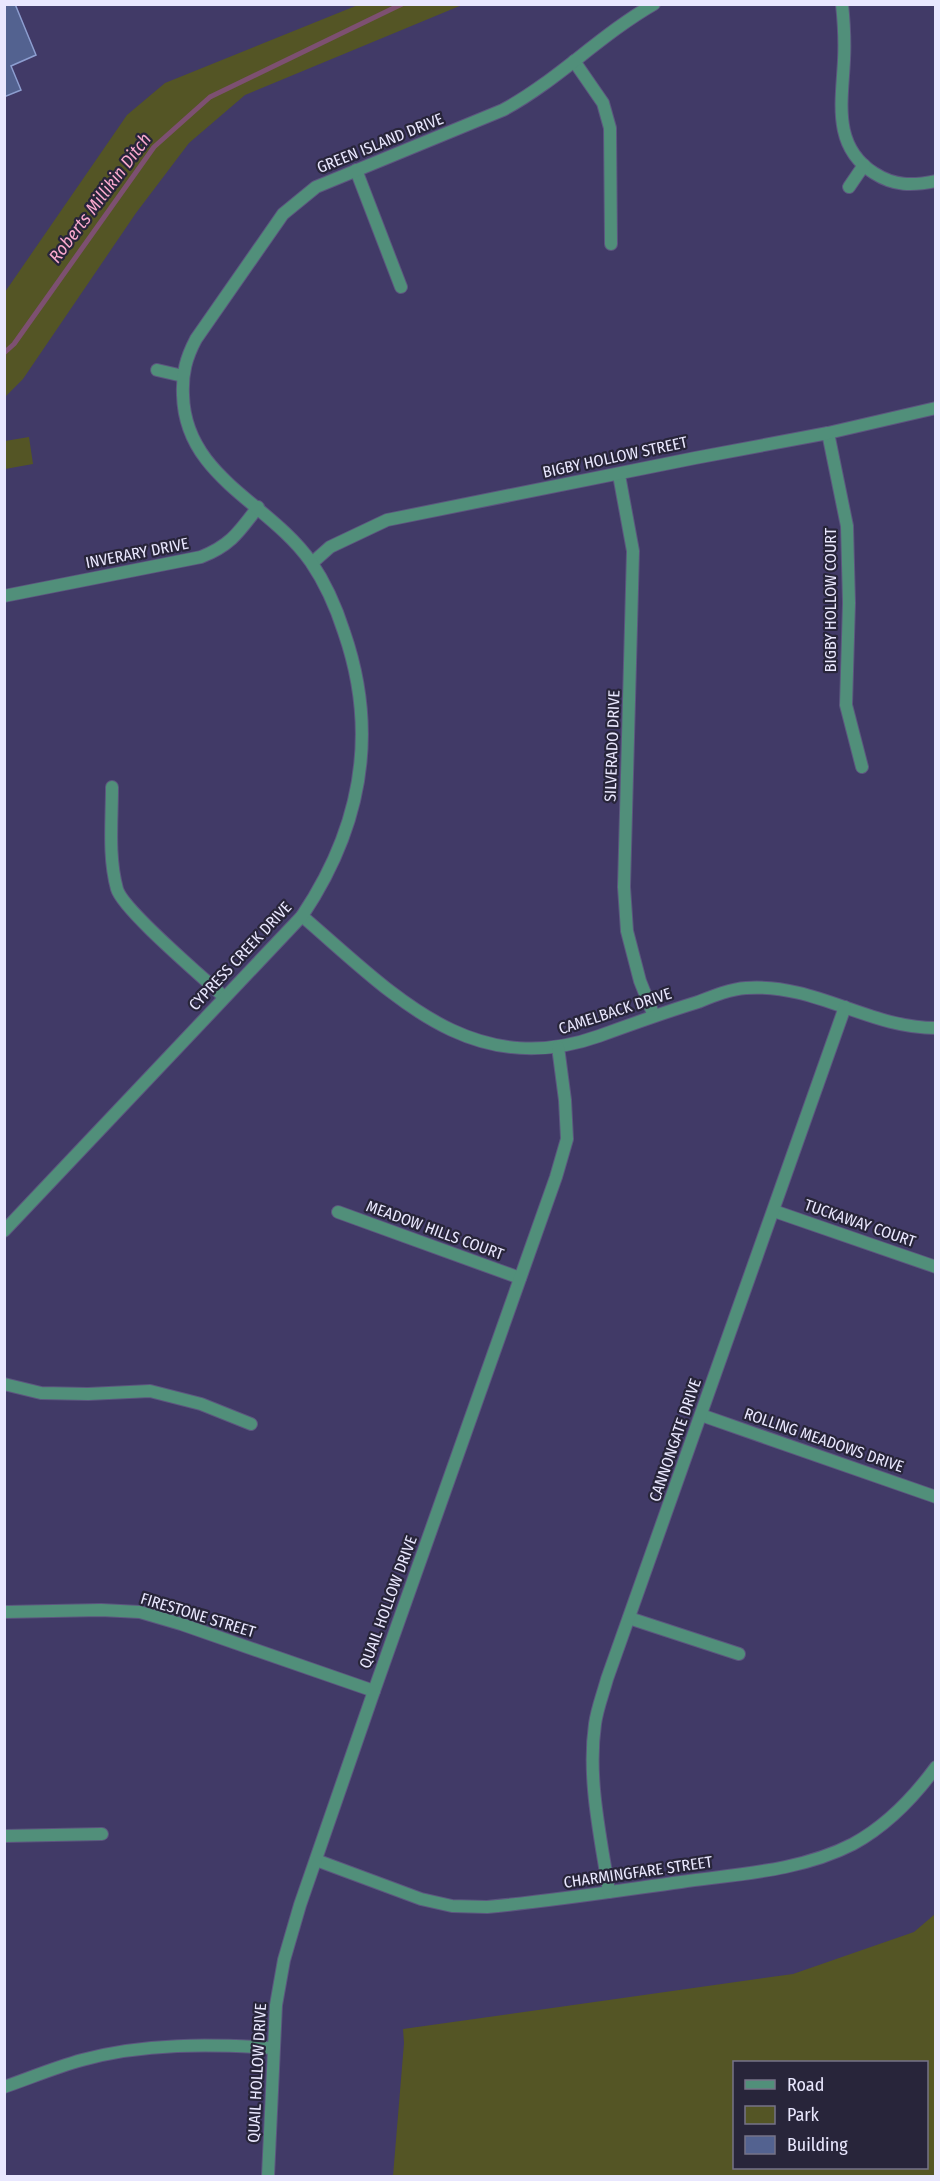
<svg xmlns="http://www.w3.org/2000/svg" width="940" height="2181" font-family="'Fira Sans Condensed',sans-serif">
  <style>
    .green { fill: #545525; fill-rule: evenodd }
    .lines { fill: none; stroke-linecap: round; stroke-linejoin: round }
    .stream { stroke: #7d5071; stroke-width: 5 }
    .building { fill: #536290; stroke: #8d9ed0; stroke-width: 1.5 }
    .street-casing { stroke: #5c567f; stroke-width: 14 }
    .street { stroke: #518f7a; stroke-width: 12 }
    .labels { text-anchor: middle; dominant-baseline: central; stroke-width: 4.5; stroke-linejoin: round; paint-order: stroke }
    .street-label { font-size: 16px; fill: #e9e7fe; stroke: #28253a }
    .water-label { font-size: 18px; font-style: italic; fill: #f9a9ce; stroke: #28253a }
  </style>
  <rect width="100%" height="100%" fill="#413a67"/>
  <g class="green">
    <path d="M358 5H462L245 95 189 143 136 213 23 379 5 397V292L127 115 165 83Z"/>
    <path d="M29 437 33 464 5 469V441Z"/>
    <path d="M935 1914V2176H393L404 2043 403 2029 793 1974 914 1932ZM926 2062V2168H734V2062Z"/>
  </g>
  <g class="lines">
    <path class="stream" d="M4 353 14 344 154 147 210 97 402 4"/>
  </g>
  <path class="building" d="M4 4H15L36 55 11 66 21 90 4 97Z"/>
  <g class="lines">
    <g class="street-casing">
      <g id="street">
        <path d="M842 4C844 23 845 41 844 60 842 102 832 146 874 173 894 186 912 186 936 181"/>
        <path d="M574 61 603 103 610 128 611 244"/>
        <path d="M356 170 401 287"/>
        <path d="M849 187 864 165"/>
        <path d="M157 370 183 376"/>
        <path d="M828 433 847 526 849 603 846 705 862 767"/>
        <path d="M619 475 633 551 624 887 627 931 640 981 654 1016"/>
        <path d="M312 563 330 547 387 520 695 458 828 433 936 408"/>
        <path d="M4 596 201 557C231 545 239 532 258 507"/>
        <path d="M112 787C112 821 108 856 117 889 123 910 204 978 224 997"/>
        <path d="M302 916C391 992 470 1082 599 1036 632 1024 665 1012 698 1002 713 996 730 989 746 988 816 983 868 1028 936 1028"/>
        <path d="M774 1211 936 1267"/>
        <path d="M338 1212 520 1278"/>
        <path d="M4 1231 302 916C361 828 379 733 344 632 336 607 326 584 311 562 269 502 185 477 183 395 182 373 186 358 196 339L283 214 316 187 503 110C557 81 600 35 654 4"/>
        <path d="M4 1384 41 1393 88 1394 150 1391 201 1404 251 1424"/>
        <path d="M701 1415 936 1497"/>
        <path d="M4 1612 101 1610 140 1612 181 1624 374 1691"/>
        <path d="M629 1618 739 1654"/>
        <path d="M4 1836 102 1834"/>
        <path d="M316 1860 421 1899 452 1906 487 1907C552 1901 616 1891 681 1882 738 1874 801 1871 853 1844 886 1826 914 1797 936 1767"/>
        <path d="M609 1892C601 1838 587 1780 595 1724 597 1709 603 1694 607 1679L845 1007"/>
        <path d="M4 2087C30 2078 56 2067 82 2060 144 2043 210 2044 273 2048"/>
        <path d="M268 2176 276 2005 284 1960 300 1905 374 1691 556 1177 567 1139 565 1100 558 1047"/>
      </g>
    </g>
    <use href="#street" class="street"/>
  </g>
  <g class="labels">
    <g class="street-label">
      <text transform="translate(380 143) rotate(-22)">GREEN ISLAND DRIVE</text>
      <text transform="translate(615 457) rotate(-12)">BIGBY HOLLOW STREET</text>
      <text transform="translate(137 553) rotate(-11)">INVERARY DRIVE</text>
      <text transform="translate(830 600) rotate(-90)">BIGBY HOLLOW COURT</text>
      <text transform="translate(612 746) rotate(-88)">SILVERADO DRIVE</text>
      <text transform="translate(240 956) rotate(-47)">CYPRESS CREEK DRIVE</text>
      <text transform="translate(615 1011) rotate(-18)">CAMELBACK DRIVE</text>
      <text transform="translate(860 1223) rotate(19)">TUCKAWAY COURT</text>
      <text transform="translate(435 1230) rotate(20)">MEADOW HILLS COURT</text>
      <text transform="translate(675 1440) rotate(-71)">CANNONGATE DRIVE</text>
      <text transform="translate(824 1440) rotate(19)">ROLLING MEADOWS DRIVE</text>
      <text transform="translate(388 1602) rotate(-70)">QUAIL HOLLOW DRIVE</text>
      <text transform="translate(198 1615) rotate(17)">FIRESTONE STREET</text>
      <text transform="translate(638 1872) rotate(-8)">CHARMINGFARE STREET</text>
      <text transform="translate(257 2073) rotate(-87)">QUAIL HOLLOW DRIVE</text>
    </g>
    <g class="water-label">
      <text transform="translate(100 198) rotate(-53)">Roberts Millikin Ditch</text>
    </g>
  </g>
  <rect width="940" height="2181" fill="none" stroke="#e9e7fe" stroke-width="12"/>
  <rect x="733" y="2061" width="195" height="108" fill="#28253a" stroke="#757388" stroke-width="1.5"/>
  <rect x="745" y="2080" width="30" height="9" fill="#518f7a" stroke="#757388" stroke-width="1.5"/>
  <text x="787" y="2091" font-size="18" fill="#e9e7fe">Road</text>
  <rect x="745" y="2106" width="30" height="18" fill="#545525" stroke="#757388" stroke-width="1.5"/>
  <text x="787" y="2121" font-size="18" fill="#e9e7fe">Park</text>
  <rect x="745" y="2136" width="30" height="18" fill="#536290" stroke="#757388" stroke-width="1.5"/>
  <text x="787" y="2151" font-size="18" fill="#e9e7fe">Building</text>
</svg>
